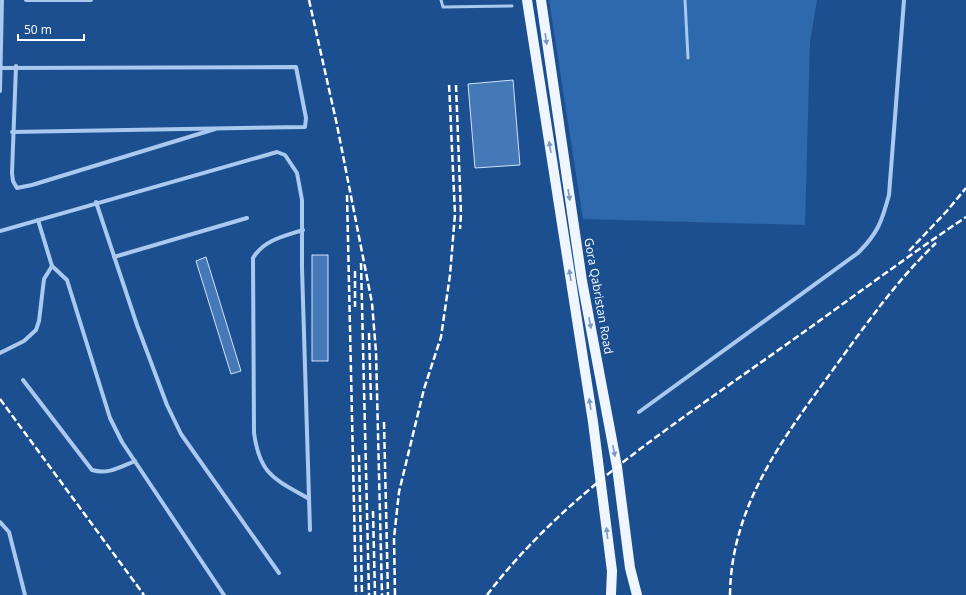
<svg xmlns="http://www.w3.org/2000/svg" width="966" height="595" font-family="'Open Sans',sans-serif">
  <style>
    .green { fill: #2e69ad }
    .building { fill: #4478b7; stroke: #cfe3fa }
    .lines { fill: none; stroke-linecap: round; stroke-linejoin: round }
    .lane { stroke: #a9c9ee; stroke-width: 3 }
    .street { stroke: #a9c9ee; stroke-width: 4 }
    .primary { stroke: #f0f6ff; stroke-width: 10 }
    .rail { stroke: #fff; stroke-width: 2.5; stroke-dasharray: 7 3; stroke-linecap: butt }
    .oneway { fill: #7b9ac1 }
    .labels { text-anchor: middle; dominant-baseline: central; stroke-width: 3; stroke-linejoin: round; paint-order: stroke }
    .street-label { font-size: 12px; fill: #fff; stroke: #1b4f8f }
  </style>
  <rect width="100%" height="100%" fill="#1b4f8f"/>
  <path class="green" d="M549 0H817L810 42 805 225 583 219Z"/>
  <g class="building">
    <path d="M513 80 520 165 475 168 468 84Z"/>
    <rect x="312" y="255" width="16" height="106"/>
    <path d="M206 257 241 371 231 374 196 261Z"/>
  </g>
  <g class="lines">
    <g class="lane">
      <path d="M441 0 443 7 512 6"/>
      <path d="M685 0 688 58"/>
    </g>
    <g class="street">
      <path d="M26 0H91"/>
      <path d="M16 66 12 173 13 181 17 188 32 185 215 129"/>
      <path d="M0 68 296 67 306 118 305 127 12 132"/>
      <path d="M0 91 2 0"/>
      <path d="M96 202 137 325 167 405 181 434 279 573"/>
      <path d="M38 220 52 266 67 280 110 418 122 442 224 595"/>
      <path d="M303 230C284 236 264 240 253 258L254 433C260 476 275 479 309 499"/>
      <path d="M0 231 277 152 285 155 297 173 302 200V268L310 530"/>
      <path d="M114 257 247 218"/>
      <path d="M0 353 24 341 36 330 39 321 44 279 52 266"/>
      <path d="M23 380 92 470C108 475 120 467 135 461"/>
      <path d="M639 412 858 253C878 233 882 221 889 195L904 0"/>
      <path d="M0 522 9 532 25 595"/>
    </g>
    <g class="primary">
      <path d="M527 0 593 422 612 571 611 595"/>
      <path d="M541 0 582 281 617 467 630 568 637 595"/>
    </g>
    <g class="rail">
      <path d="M309 0 337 125 372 303 376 352 382 595"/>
      <path d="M456 85 461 214 460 229"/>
      <path d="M347 195 356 595"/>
      <path d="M909 251 946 212 966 188"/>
      <path d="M361 263 369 595"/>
      <path d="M355 271V307"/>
      <path d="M369 333 371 401"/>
      <path d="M0 399 144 595"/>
      <path d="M384 422 388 595"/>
      <path d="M359 455 362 595"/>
      <path d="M373 511 375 595"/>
      <path d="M395 595 394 538 399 492 424 389 441 337 450 275 455 214 449 83"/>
      <path d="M487 595C560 499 663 432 760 363 829 315 896 264 966 217"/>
      <path d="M730 595C731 502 788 432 840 360 870 319 899 278 936 243"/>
    </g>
  </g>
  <defs><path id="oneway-solid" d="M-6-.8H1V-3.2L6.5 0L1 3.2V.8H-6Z"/></defs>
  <g class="oneway">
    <use href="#oneway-solid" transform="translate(546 39) rotate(82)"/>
    <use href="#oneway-solid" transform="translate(550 147) rotate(-99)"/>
    <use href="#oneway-solid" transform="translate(569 195) rotate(81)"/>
    <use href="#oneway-solid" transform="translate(570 275) rotate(-99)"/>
    <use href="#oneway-solid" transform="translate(590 323) rotate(79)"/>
    <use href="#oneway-solid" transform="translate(590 404) rotate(-99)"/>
    <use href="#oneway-solid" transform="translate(614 451) rotate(79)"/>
    <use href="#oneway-solid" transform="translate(607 533) rotate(-97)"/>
  </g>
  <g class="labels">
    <g class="street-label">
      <text transform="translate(599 296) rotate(80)">Gora Qabristan Road</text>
    </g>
  </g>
  <path d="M18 34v6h66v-6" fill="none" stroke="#ffffff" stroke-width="2"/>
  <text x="24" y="34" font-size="12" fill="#ffffff" stroke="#1b4f8f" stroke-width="3" paint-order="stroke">50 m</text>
</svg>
